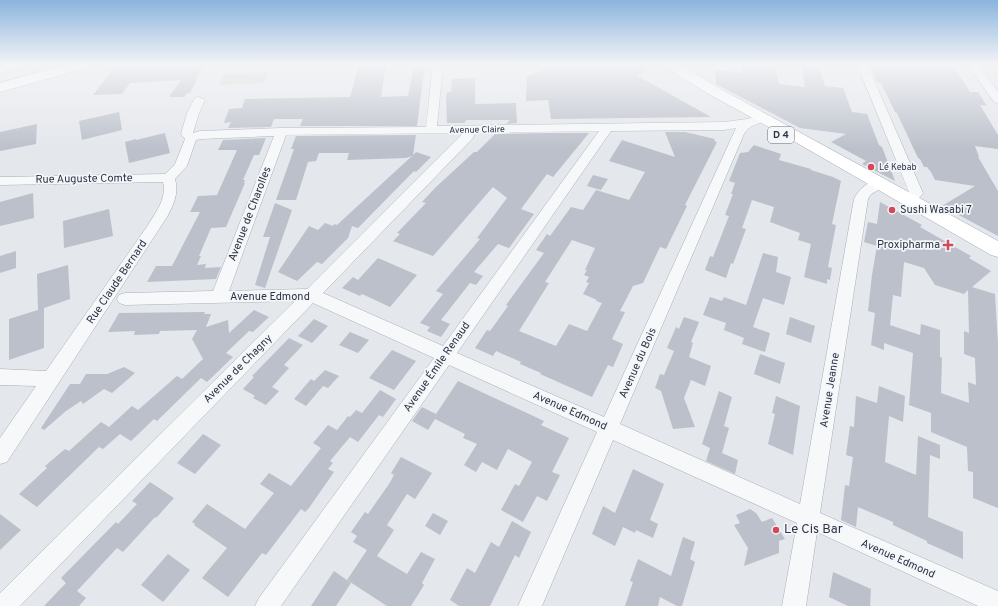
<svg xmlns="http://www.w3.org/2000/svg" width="998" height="606" font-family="Overpass,sans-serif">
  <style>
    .green { fill: #c9d6c5 }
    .building { fill: #bbc0ca; fill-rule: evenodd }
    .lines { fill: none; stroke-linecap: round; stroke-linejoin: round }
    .street-casing { stroke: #a9aeb7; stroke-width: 1 }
    .secondary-casing { stroke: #a9aeb7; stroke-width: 1 }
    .primary-casing { stroke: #a3abb8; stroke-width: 1 }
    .street { fill: #f7f8fa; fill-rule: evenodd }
    .secondary { fill: #fff; fill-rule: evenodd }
    .primary { fill: #fff; fill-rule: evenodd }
    .poi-dot { fill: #d1495b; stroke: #f4f6f9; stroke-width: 1.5 }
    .labels { text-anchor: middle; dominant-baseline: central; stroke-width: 3.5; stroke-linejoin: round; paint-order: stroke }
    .far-street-label { font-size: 9px; fill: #2b3445; stroke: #f4f6f9 }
    .far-poi-label { font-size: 9px; fill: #2b3445; stroke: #f4f6f9; text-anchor: start }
    .shield { fill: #f4f6f9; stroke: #676e7b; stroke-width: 1 }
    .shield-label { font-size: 10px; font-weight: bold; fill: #2b3445 }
    .street-label { font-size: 11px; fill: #2b3445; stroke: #f4f6f9 }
    .poi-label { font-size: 11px; fill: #2b3445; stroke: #f4f6f9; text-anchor: start }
    .near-poi-label { font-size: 13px; fill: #2b3445; stroke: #f4f6f9; text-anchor: start }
  </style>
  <rect width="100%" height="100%" fill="#e4e7ec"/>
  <g class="green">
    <path d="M228 64H285L284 66 226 69Z"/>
    <path d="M268 72 263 83 219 85 224 74Z"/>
  </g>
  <g class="building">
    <path d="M117 64H204L190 93H187L184 97H169L181 80 130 83 122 94 93 95Z"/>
    <path d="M359 64H386L381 97 408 96 414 65 425 64 417 126H300L303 119H274L271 127 228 128 231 122 224 123 229 109 242 108 245 99 350 97Z"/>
    <path d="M560 64H662L636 75 711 117 551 119 548 100 526 101 527 76Z"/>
    <path d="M742 64H774L779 84 805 87 801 64H818L825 86 843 88 852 112 867 114 879 145 882 147 895 181 862 164 866 161 831 142 846 134 800 128 716 84 715 70 743 73Z"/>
    <path d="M869 64H911L955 68 970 92H978L987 106 980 105 998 135V149L975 146 979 157H978L998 191V236L942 206 975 186 935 180 931 172 927 167H924L920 159 918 158 897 113 895 112 881 83 877 82Z"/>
    <path d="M475 78V104L516 103 517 123 506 124 510 120H468L465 121V123H447L446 97 447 92H451L452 79Z"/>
    <path d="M119 112 122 130 82 140 79 121Z"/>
    <path d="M37 124 36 144 0 151V132Z"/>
    <path d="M665 132H685L715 139 714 141 717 142 685 205 687 206 666 249 660 247 643 283 633 286 620 311 625 312 612 339 623 344 613 367 608 365 592 397 540 374 541 373 520 364 521 362 496 351 493 356 475 348 487 330 490 331 508 306 506 305 544 253 536 250 547 234 550 236 571 207 583 210 596 190 629 200 645 172 609 161 622 140 675 157ZM572 240 595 248 585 270H587L584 275 589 277 586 282 589 283 583 294 597 300 596 301 602 303 587 331 569 324 556 346 519 331 549 283 545 282Z"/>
    <path d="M165 133 170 153 129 163 125 142 136 139V140Z"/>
    <path d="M547 133H589L553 177 547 174 521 209 534 214 509 248 498 244 474 272 483 276 476 285 470 283 441 320 450 324 441 337 427 331 430 327 420 323 443 294 436 291 480 239 477 238 507 198 493 187 433 256 393 241 400 234 397 233 426 203 422 202 436 187 474 152H477L495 134Z"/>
    <path d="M416 135 413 155 416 152 431 157 416 172 414 171 358 228 352 226 348 238 322 264 317 262 297 281 278 272 309 226 318 230 325 223 333 226 334 224 337 225 412 156 406 158 347 160 349 153H319L316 161 308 162 296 200H276L294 149H291L296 136Z"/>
    <path d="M266 138 259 155H254L243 180H245L244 183H245L226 227 211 228 199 256H201L197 265 206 264 205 268 221 267 216 279 147 282 156 266H172L200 212H190L198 196 217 195 237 150H218L223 140Z"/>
    <path d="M754 145 781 154 779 160 811 169V170L833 177 841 181 832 224 836 225 828 267 832 268 830 280 827 279V284L804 277 811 244 798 240 800 233 770 222 774 207 752 200 742 228 746 229 733 264 731 263 726 278 705 270 710 256 713 257 729 216 725 215 733 194H731L735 183 729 181 740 153 748 152Z"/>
    <path d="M593 175 608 179 601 190 587 186Z"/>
    <path d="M33 193 34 218 0 226V202Z"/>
    <path d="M880 202 922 225 920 227 971 256 969 258 991 271 972 287 995 294 998 344V508L973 498V472L968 471 967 447 931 432V413L909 405 913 353 884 343V350L871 345 875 313 868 311 872 275 877 246 864 242 868 222 877 224ZM904 262 924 268 935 285 964 294 968 290 969 333 964 331V354L975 358 976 385 968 382 969 403 941 393 942 358 940 357V330L921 324 920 335 890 325 893 295 901 297Z"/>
    <path d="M275 203 292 210 265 288 255 285 270 237H263Z"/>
    <path d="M109 209 113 236 64 248 63 221Z"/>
    <path d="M16 251V268L0 273V256Z"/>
    <path d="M763 253 778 257 776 272 791 277 784 305 763 298 753 327 770 333 765 352 742 344 744 338 724 330 726 323 703 315 710 297 722 301 724 297 746 305Z"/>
    <path d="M378 258 417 275 390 307 362 294 360 296 342 288 353 277 358 280Z"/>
    <path d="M68 265 70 299 44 308V348L9 360V319L38 310 37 274Z"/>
    <path d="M254 310 269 317 253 332 249 331 226 353 233 357 207 382 201 378 157 421 154 419 131 441 120 434 103 449 99 447 37 507 19 494 47 468 45 466 65 449 69 451 101 422 109 427 132 406 138 410 177 376 182 379 203 359 192 339 197 330 160 331 159 334 134 335 135 331 108 332 119 313 205 312 204 314H211L206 327 228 320 229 333Z"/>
    <path d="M684 317 699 322 691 342 693 343 689 357 711 366 705 386 691 380 684 398 695 427 673 429 661 391 655 388 660 374 664 375 674 351 667 348 676 327 679 329Z"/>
    <path d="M790 317 815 326 811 343 786 334Z"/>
    <path d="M314 319 328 326 312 343 298 336Z"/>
    <path d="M350 332 369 340 358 353 339 345Z"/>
    <path d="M289 338 303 345 284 365 289 368 272 387 279 391 266 405 253 398 255 396 243 389 254 377 252 376Z"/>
    <path d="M392 350 416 361 394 390 369 378Z"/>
    <path d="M760 354 785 363 780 384 754 374Z"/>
    <path d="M124 367 135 373 112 393 104 389 83 404 81 401 66 411 44 430 41 428 70 384H80L86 374H107Z"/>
    <path d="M325 370 339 376 328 388 323 386 306 406 294 399 311 379 314 381Z"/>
    <path d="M458 381 544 421 541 425 569 438 552 472 560 475 547 501 537 496 523 522 501 510 515 484 519 486 532 462 508 449 497 470 482 462 476 472 464 465 477 444 463 438 465 434 435 419 428 430 412 421 422 407 436 414Z"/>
    <path d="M879 386 905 396 903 422 889 416 885 462 916 475 918 436 940 445V459L930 455 928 517 963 532V559L927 543V541L893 525V522L858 507 856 527 841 520 845 485 849 486 853 457 846 455 850 426 854 427 856 396 877 403Z"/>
    <path d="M380 390 396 399 383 417 379 415 358 442 350 437 330 461 333 463 328 469 334 472 309 508 305 512 301 509 266 555 262 553 228 597 202 578 227 548 194 525 195 524 192 522 207 504 245 529 274 493 260 484 269 473 291 486 321 448 313 443 328 425 337 430 348 416 350 417 356 410 362 413Z"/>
    <path d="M719 391 732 397 724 426 729 428 722 453 738 460 735 474 706 461 710 448 702 444Z"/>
    <path d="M776 396 800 406 793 455 768 444 775 414 772 413Z"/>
    <path d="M203 434 221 445 195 474 177 463Z"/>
    <path d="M401 457 432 473 415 499 407 494 387 525 394 530 377 556 407 574 421 552 435 559 422 583 424 585 411 606H387L347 580 367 550 353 542 357 536 351 532 365 512 368 514 389 484 394 475 391 473Z"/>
    <path d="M633 469 664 484 650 520 658 524 653 538 636 530 635 533 623 527 615 546 592 534 603 506 615 513Z"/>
    <path d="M150 482 174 498 156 518 155 517 123 552 117 548 77 591 86 598 79 606H44L66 583 61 578 116 522 118 524 137 504 132 501Z"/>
    <path d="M750 509 756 513 762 522 772 518 785 539 779 541V553L744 566 748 548 734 525 740 523 736 515Z"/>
    <path d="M433 513 448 521 440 535 425 526Z"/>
    <path d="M0 514 21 530 0 550Z"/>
    <path d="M512 521 531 532 519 558 515 555 490 606H459L450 600 467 568 475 573 491 542 499 547Z"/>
    <path d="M683 537 695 542 690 559 695 562 682 606H677L660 597 658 606H625L633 582 630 581 638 559 671 576Z"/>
    <path d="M168 554 190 570 163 602 141 585Z"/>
    <path d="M334 571 351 583 336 606H311Z"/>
    <path d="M833 572 871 589 870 606H848L829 597Z"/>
  </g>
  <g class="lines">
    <g class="street-casing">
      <g id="street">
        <path d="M10 64H27L26 66 0 73V67Z"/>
        <path d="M433 64H443L437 126 724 122 747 119 762 114 766 115 768 117C762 125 750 123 744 134L620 424 800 504 854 199C859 188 871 178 884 181L886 184C881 191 871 191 868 199L820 513 998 591V606H978L817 532 806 606H782L797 523 613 440 542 606H518L597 432 449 365 281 606H255L259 598 434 358 313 303 20 606H0V593L295 301 125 305 119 303 117 299 119 295 125 293 213 291 274 136 201 139 196 140 187 166 175 179C179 193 174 204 167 217L7 462 0 464V438L36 386 0 385V369L46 371 148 225C156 212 167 198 163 182L0 185V177L165 174 175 164 185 139 181 134 187 113 195 98 199 97 205 100 199 113 193 133 200 131 281 128 426 127ZM736 128 604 417 457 353 611 131 724 130ZM599 131 443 346 323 293 473 138 475 133ZM463 133 307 289 229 291 286 135Z"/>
        <path d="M857 64H867L923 193C918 200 911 205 902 203L900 200 909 192Z"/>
        <path d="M967 64H977L998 92V103L994 102Z"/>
      </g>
    </g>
    <g class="secondary-casing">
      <path id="secondary" d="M69 64H92L90 67 0 92V83Z"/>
    </g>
    <g class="primary-casing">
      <path id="primary" d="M663 64H680L717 87 998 241V257L991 255 778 132 707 93 679 76Z"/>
    </g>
    <use href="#street" class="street"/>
    <use href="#secondary" class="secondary"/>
    <use href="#primary" class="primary"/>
  </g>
  <linearGradient id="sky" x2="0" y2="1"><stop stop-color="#8bb4dd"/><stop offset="0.43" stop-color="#f3f4f6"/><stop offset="1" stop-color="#f3f4f6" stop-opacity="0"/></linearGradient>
  <rect width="998" height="149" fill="url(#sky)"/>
  <g class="poi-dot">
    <circle cx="871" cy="167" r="4"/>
    <circle cx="892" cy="210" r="4"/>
    <path d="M946 239h4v4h4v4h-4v4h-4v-4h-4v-4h4z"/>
    <circle cx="776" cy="530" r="4"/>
  </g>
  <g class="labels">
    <g class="far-street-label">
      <text transform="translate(477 130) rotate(-1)">Avenue Claire</text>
    </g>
    <g class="far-poi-label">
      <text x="879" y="167">Lé Kebab</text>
    </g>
    <rect class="shield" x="768" y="127" width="26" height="16" rx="3"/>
    <g class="shield-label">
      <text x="781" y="135">D 4</text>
    </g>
    <g class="street-label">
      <text transform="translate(84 179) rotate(-1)">Rue Auguste Comte</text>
      <text transform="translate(250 214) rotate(-69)">Avenue de Charolles</text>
      <text transform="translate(117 282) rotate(-56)">Rue Claude Bernard</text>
      <text x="270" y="297">Avenue Edmond</text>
      <text transform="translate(638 363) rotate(-66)">Avenue du Bois</text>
      <text transform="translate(437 367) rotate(-55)">Avenue Émile Renaud</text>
      <text transform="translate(238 369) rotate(-45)">Avenue de Chagny</text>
      <text transform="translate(830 390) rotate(-81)">Avenue Jeanne</text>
      <text transform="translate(570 411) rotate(24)">Avenue Edmond</text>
      <text transform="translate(898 559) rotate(24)">Avenue Edmond</text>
    </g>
    <g class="poi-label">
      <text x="900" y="210">Sushi Wasabi 7</text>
      <text x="940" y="245" text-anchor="end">Proxipharma</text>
    </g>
    <g class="near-poi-label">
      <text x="784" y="530">Le Cis Bar</text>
    </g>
  </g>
</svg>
